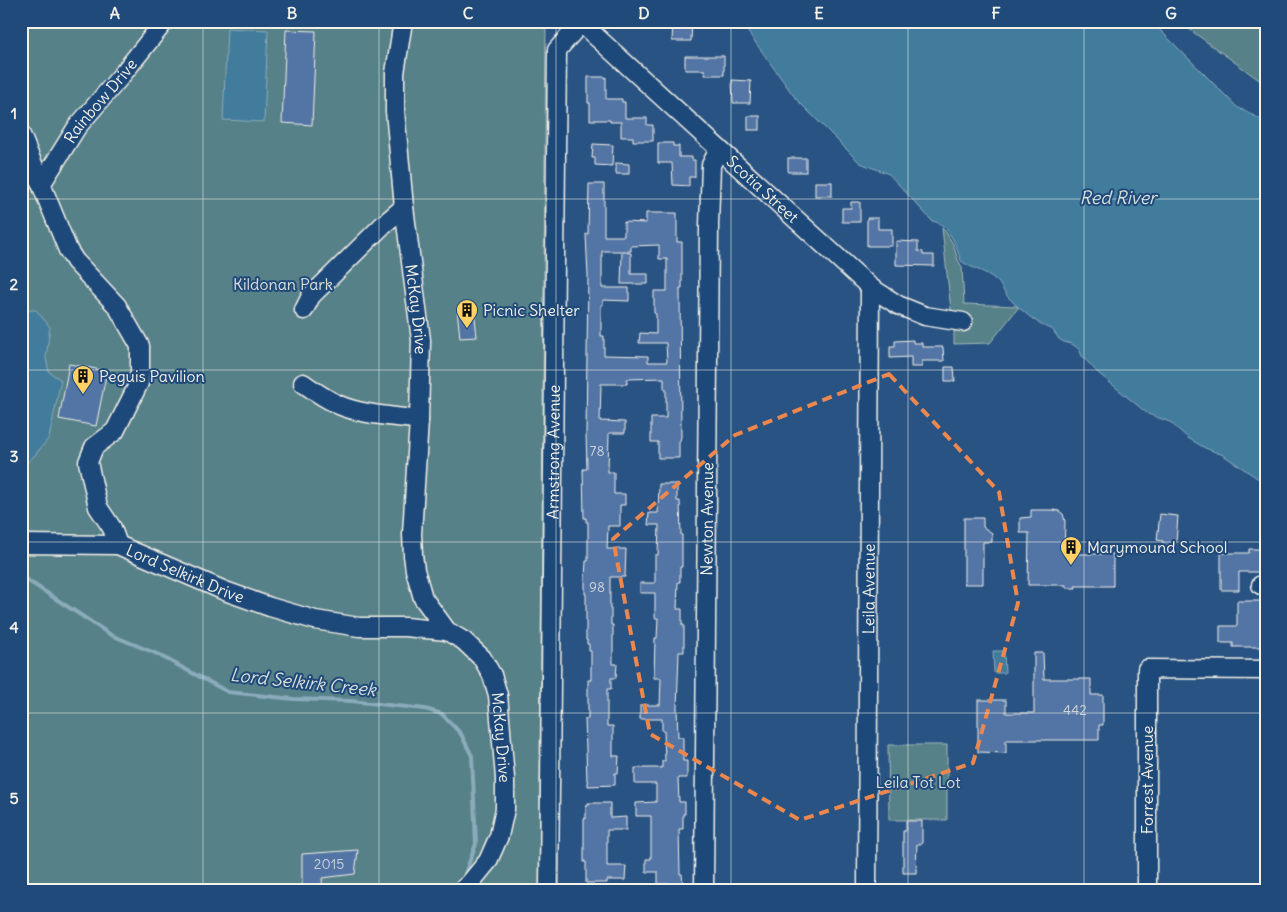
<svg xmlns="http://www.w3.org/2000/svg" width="1287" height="912" font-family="Delius,sans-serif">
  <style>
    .green { fill: #578188; stroke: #a6b9b8 }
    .water { fill: #437c9d; stroke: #8aabbb }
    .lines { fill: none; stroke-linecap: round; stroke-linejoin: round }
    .stream { stroke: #8aabbb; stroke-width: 4 }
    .building { fill: #5275a5; stroke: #f4f1e8; fill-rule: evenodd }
    .minor-casing { stroke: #f4f1e8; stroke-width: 21 }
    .minor { stroke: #1f4a7a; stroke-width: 18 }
    .marked { fill: none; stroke: #ec874e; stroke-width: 4; stroke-dasharray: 10 6; stroke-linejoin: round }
    .grid { fill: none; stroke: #f4f1e8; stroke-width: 1; stroke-opacity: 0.55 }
    .labels { text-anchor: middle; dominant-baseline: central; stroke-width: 4; stroke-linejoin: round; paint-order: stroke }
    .number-label { font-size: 14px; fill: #ccd2d7 }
    .street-label { font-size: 16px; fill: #f4f1e8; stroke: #1f4a7a }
    .park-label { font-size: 16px; fill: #dce0da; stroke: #1f4a7a }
    .poi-label { font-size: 16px; fill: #f4f1e8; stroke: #1f4a7a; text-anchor: start }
    .water-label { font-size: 18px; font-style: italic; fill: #d9dfdd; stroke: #1f4a7a }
    .neatline { fill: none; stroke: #f4f1e8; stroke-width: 2 }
    .grid-label { font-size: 16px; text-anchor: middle; font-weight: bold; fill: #f4f1e8 }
  </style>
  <rect width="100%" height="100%" fill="#295383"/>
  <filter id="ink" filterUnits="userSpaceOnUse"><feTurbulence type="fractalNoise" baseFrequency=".02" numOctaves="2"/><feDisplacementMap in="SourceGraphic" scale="10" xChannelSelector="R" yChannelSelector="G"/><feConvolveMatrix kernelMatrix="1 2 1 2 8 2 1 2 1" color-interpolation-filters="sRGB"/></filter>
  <g filter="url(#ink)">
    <g class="green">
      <path d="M21 21H546L539 891H21Z"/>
      <path d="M1178 21H1266V85Z"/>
      <path d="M942 228 946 232 953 244 958 260 962 267 964 304 1016 306 1018 308 990 343 954 344V331L967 330 966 313 951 310Z"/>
      <path d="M888 745H947V820H889Z"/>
    </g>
    <g class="water">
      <path d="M740 21H1151L1237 107 1266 122V484L1223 455 1205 448 1188 438 1170 422 1148 414 1097 372 1082 356 1079 349 1072 344 1064 342 1059 339 1052 329C1041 328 1015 305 1007 296 1003 291 1001 284 996 280 986 271 972 269 961 261 956 246 950 224 932 221L889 174 860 163 796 99Z"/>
      <path d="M227 28 268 30 264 122 223 120Z"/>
      <path d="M21 310H36L50 327 46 358 49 372 61 380 49 438 35 455 21 468V419L26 408V374L21 370Z"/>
      <path d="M993 651H1004L1005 673H994Z"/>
    </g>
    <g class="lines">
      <path class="stream" d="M21 576 111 635 155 653 228 692 294 699 351 701 425 709 442 714 461 734 472 756 476 844 466 871"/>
    </g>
    <g class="building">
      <path d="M673 21H692L691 41H672Z"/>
      <path d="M286 30 316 31 312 125 282 123Z"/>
      <path d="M685 56H724V75H705V70H685Z"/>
      <path d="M588 77H606V99H622V102H625V118H647V125H653V141H633V137H621V122H610V120H590V103H588Z"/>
      <path d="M732 80 751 81 750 103H733Z"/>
      <rect x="748" y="116" width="12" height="14"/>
      <path d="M658 143H673V146H679V157H692V160H695V177H689V186L673 185 672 163H658Z"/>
      <path d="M593 144 613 145 612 166 595 165V158H592Z"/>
      <rect x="788" y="158" width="18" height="14"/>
      <path d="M616 163 629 164V174H616Z"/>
      <rect x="815" y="182" width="17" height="14"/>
      <path d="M589 184H604V236H624V222L646 223V213H677V242H682V288H680L681 437 679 443V458H658V442H651V418H666V389H664V378L627 379V384H601L600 421 625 422V433H609L608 472H614V494H625V505H620V526H608L607 549H626L625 577H610V609H611V625H613V664H617L616 678H611V689H607V726H613V756H619L618 773H615V785L588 786V782L587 781 585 719H588V680H591V651H589V644H587V640H586V594H585V578L586 561H588V522H586V518H584L583 469H587L586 433 588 276 586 234H588ZM659 245V259H667V291H654V313L656 314V334L640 333 639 343H666L667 362H648V356L604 355V336H601V305H603V300L629 301V288H602V251H631V246Z"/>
      <path d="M851 202H860V222H842V208H851Z"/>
      <path d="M867 218H878V229H892V246H867Z"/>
      <path d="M896 241 918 242V251L923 252V255H934V266L896 265Z"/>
      <path d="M622 252 631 253V274H648V284H621Z"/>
      <path d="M474 308 477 337 460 338 457 309Z"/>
      <path d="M913 340V343H922V347H943L944 361H922V367H911V357L890 358V346H895V341Z"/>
      <path d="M69 364 107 371 96 426 59 419Z"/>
      <path d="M945 367H954L955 381H945Z"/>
      <path d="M659 484H677V501H680L681 535H682V567H680V582H678L677 609H682V625H684V652H679L677 708 678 737H683V761H687V778H678L679 802H685V814H683V829H679L680 874H682L683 884H658V872H646V859H651V816H636V803L656 802V784H635V768H662V761H665L664 731H662V719H640V705H660L661 678H654L655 638H657L658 618H655V593H640V583H655V555H658L659 525H648L649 513H658Z"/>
      <path d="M1031 510H1053L1059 511 1063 514 1065 521 1064 554H1113V586H1075L1076 588H1066V585H1028L1029 533H1020V518L1031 517Z"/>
      <path d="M1160 514 1178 516 1176 543H1174V548L1163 547V541L1157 540Z"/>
      <path d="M964 518H983V527L992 533V542H983V584H964Z"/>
      <path d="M1249 549H1266V572H1239V590H1221V553H1249Z"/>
      <path d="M1237 601H1266V624H1261V647H1233V643H1220V626H1237Z"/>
      <path d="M1034 653H1043L1044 679H1091V695H1103V725H1099V740H1006V753L978 752V700H1006V713H1034Z"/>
      <path d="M588 803H610V818L626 817V830H607V866H626L625 880H607V883H586V862H584V818L586 819V805H588Z"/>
      <path d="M906 821H922V844H917L916 873H903V831H906Z"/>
      <path d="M358 850 355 874 322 878 323 891H302V854Z"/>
    </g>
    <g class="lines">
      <g class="minor-casing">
        <g id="minor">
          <path id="s1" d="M403 21 395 73V111L404 207 421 340 419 420 412 534 413 555 415 570 423 598 447 631 464 641 482 658 492 675 498 695 505 778V809L499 836 488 861 470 883 461 891"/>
          <path id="s2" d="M579 21 870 287 898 305 925 316 963 322"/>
          <path d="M21 135 68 250 75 261 117 306 140 346V372L139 383 115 431 94 447 88 462 98 507 112 528 118 545"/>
          <path id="s3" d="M42 183 77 127 121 76 165 21"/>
          <path d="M304 310 311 296 383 225 404 207"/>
          <path d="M303 383C314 391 326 399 339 405 362 415 394 416 419 420"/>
          <path id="s4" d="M21 544 118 545 225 591 270 607 315 620 359 627H405L447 631"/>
          <path d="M1261 585H1266"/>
          <path id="s5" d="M549 891 557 50 581 23"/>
          <path id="s6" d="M704 891 709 225 711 165 719 149"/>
          <path id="s7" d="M867 891 870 287"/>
          <path d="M1147 891V669L1266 670"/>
        </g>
      </g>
      <use href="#minor" class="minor"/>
    </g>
  </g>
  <path class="marked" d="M889 374 999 492 1018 603 973 763 800 820 650 734 613 539 735 435Z"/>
  <path class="grid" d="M203 21V891M379 21V891M556 21V891M731 21V891M908 21V891M1084 21V891M21 199H1266M21 370H1266M21 542H1266M21 713H1266"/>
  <defs>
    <g id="building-pin" transform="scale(1.125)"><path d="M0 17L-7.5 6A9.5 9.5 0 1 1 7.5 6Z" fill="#ffd166" stroke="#1f4a7a"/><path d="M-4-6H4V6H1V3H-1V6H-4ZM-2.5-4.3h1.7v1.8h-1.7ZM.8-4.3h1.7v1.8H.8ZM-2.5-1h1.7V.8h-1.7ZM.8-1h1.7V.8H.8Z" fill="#111"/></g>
  </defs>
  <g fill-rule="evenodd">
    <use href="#building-pin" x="467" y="310"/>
    <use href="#building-pin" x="83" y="376"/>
    <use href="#building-pin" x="1071" y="547"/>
  </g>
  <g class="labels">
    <g class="number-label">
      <text x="597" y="451">78</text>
      <text x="597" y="587">98</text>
      <text x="1075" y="710">442</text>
      <text x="329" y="864">2015</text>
    </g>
    <g class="street-label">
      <text stroke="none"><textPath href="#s3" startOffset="101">Rainbow Drive</textPath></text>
      <text stroke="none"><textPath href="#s2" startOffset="249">Scotia Street</textPath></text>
      <text stroke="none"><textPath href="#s1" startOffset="290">McKay Drive</textPath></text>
      <text stroke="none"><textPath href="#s5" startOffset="439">Armstrong Avenue</textPath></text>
      <text stroke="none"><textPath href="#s6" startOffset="372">Newton Avenue</textPath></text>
      <text stroke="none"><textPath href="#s4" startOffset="170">Lord Selkirk Drive</textPath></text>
      <text stroke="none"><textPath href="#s7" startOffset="302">Leila Avenue</textPath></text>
      <text stroke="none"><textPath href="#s1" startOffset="749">McKay Drive</textPath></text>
      <text transform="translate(1147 780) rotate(-90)">Forrest Avenue</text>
    </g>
    <g class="park-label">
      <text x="283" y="284">Kildonan Park</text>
      <text x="918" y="782">Leila Tot Lot</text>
    </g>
    <g class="poi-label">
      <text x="483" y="310">Picnic Shelter</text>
      <text x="99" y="376">Peguis Pavilion</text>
      <text x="1087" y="547">Marymound School</text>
    </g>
    <g class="water-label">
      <text x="1118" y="197">Red River</text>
      <text transform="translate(303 682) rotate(6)">Lord Selkirk Creek</text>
    </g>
  </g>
  <rect width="1287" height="912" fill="none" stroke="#1f4a7a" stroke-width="55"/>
  <rect x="28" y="28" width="1232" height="856" class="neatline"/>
  <g class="grid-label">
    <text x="115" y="19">A</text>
    <text x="292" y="19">B</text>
    <text x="468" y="19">C</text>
    <text x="644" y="19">D</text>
    <text x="819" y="19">E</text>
    <text x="996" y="19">F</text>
    <text x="1171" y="19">G</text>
    <text x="14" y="119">1</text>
    <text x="14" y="290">2</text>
    <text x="14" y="462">3</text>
    <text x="14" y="633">4</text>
    <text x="14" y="804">5</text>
  </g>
</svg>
